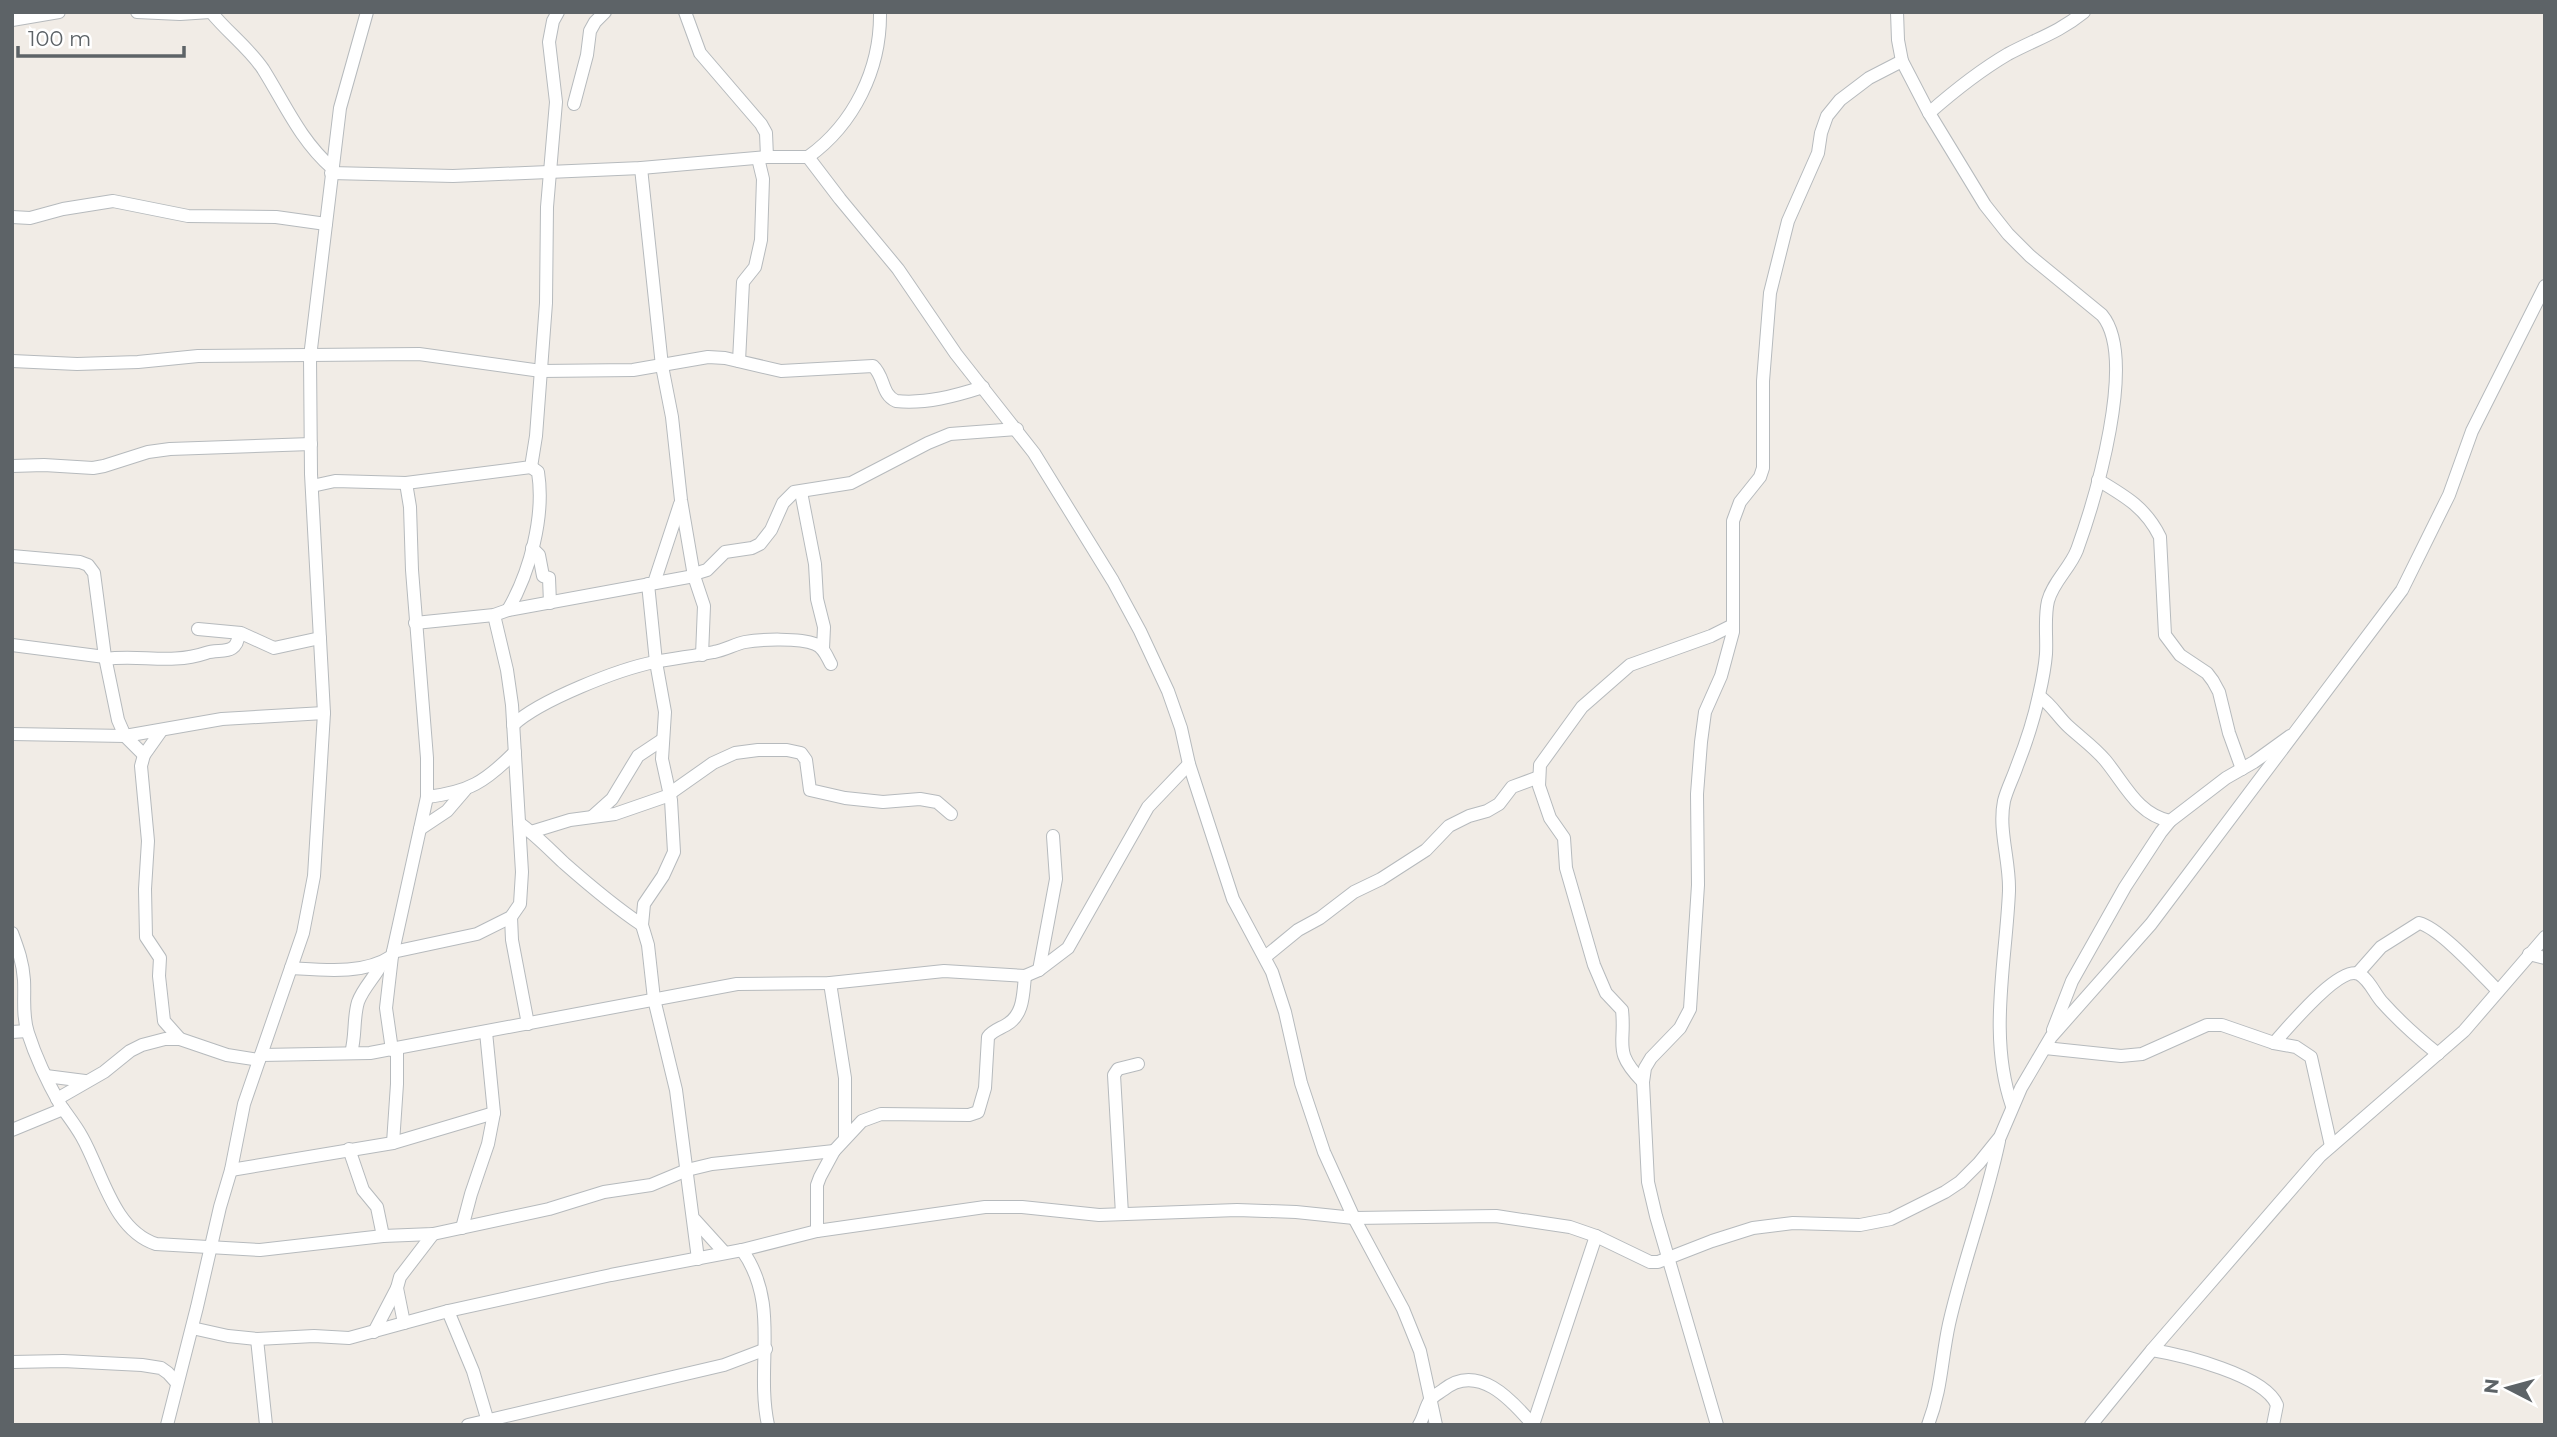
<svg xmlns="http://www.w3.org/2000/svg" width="2557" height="1437" font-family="Montserrat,sans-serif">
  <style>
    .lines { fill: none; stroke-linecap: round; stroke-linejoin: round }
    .minor-casing { stroke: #b6babd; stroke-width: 14 }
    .minor { stroke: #fff; stroke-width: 12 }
  </style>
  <rect width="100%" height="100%" fill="#f1ece6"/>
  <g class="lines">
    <g class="minor-casing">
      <g id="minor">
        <path d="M137 12 180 14 210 12"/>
        <path d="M211 12C227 32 249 48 263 69 285 104 300 140 332 168"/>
        <path d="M685 12 700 53 761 124 766 133 767 157"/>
        <path d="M1897 12 1898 40 1902 61 1929 113 1985 205 2008 234 2030 256 2102 315C2138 358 2095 500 2077 550 2070 568 2053 582 2048 601 2044 618 2047 636 2046 654 2045 667 2042 682 2039 695 2034 719 2026 743 2017 766 2013 778 2007 789 2004 801 1998 830 2010 861 2009 891 2006 962 1988 1037 2012 1106"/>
        <path d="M12 20 59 12"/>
        <path d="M574 104 587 55 590 31 595 22 605 12"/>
        <path d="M1929 113C1954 91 1979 71 2008 54 2036 39 2058 33 2084 12"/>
        <path d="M808 157 840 199 898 269 956 354 1034 453 1113 581 1140 631 1168 691 1181 728 1189 764 1233 899 1272 972 1285 1012 1301 1083 1324 1152 1354 1218 1403 1309 1420 1351 1436 1425"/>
        <path d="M641 168 662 366 672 417 681 500 694 576 704 606 702 655"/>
        <path d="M331 173 453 176 641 168 767 157H808C854 124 881 69 880 12"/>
        <path d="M12 217 30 218 63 209 113 201 188 216 276 217 326 224"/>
        <path d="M12 361 77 364 138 362 198 356 419 354 541 371 633 370 708 357 725 358 781 371 873 366C885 377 881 394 896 401 926 404 955 396 983 387"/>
        <path d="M739 361 743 282 755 267 761 240 763 179 758 158"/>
        <path d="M12 466 44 465 93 468 104 466 148 452 170 449 311 444"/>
        <path d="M2098 480C2125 496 2146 508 2160 537L2165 635 2180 655 2207 673 2213 681 2219 692 2229 733 2242 769"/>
        <path d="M312 486 335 481 406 483 531 467 536 436 546 303 547 207 556 102 549 42 553 21 558 12"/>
        <path d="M801 492 815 564 817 599 824 627 823 649"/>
        <path d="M532 548 539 555 543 576 549 578 550 603"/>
        <path d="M12 556 80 562 88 565 94 573 105 657 118 720 125 736 144 755"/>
        <path d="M694 574 707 570 725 552 752 548 760 544 771 530 783 503 794 492 851 483 928 443 950 434 1017 429"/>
        <path d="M654 583 680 504"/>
        <path d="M648 584 656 662 665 712 662 759 671 800 674 852 663 876 644 904 642 925 648 945 654 999 676 1090 698 1259"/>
        <path d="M508 610C530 572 545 516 538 472L531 467"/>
        <path d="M415 623 494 615 508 610 694 576"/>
        <path d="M198 629 241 633 274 648 320 638"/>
        <path d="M12 645 105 657"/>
        <path d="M105 659C140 654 170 665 206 653 220 648 237 657 239 633"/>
        <path d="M2039 696C2052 705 2058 717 2069 727 2081 738 2094 747 2105 760 2125 784 2137 814 2170 821"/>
        <path d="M513 725C540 700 619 669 655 662 675 658 695 656 714 652 725 650 735 644 745 642 761 639 800 638 815 644 824 647 827 657 831 664"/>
        <path d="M161 731 144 755 141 766 148 841 145 889 146 937 160 958 159 976 164 1021 180 1039"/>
        <path d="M12 734 125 736 222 719 324 713"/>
        <path d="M669 794 713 763 735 753 758 750H787L801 753 806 760 810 790 845 798 883 802 920 799 937 802 951 814"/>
        <path d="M427 797C469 792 485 782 515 752"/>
        <path d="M593 816 612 799 638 756 662 740"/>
        <path d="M519 823C536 835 549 849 564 863 589 885 615 907 642 925"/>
        <path d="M420 829 447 811 465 790"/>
        <path d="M531 832 570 820 615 814 670 795"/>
        <path d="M511 917 512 940 528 1024"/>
        <path d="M12 933C18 949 23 963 24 980 25 998 22 1015 28 1033 36 1058 48 1083 61 1106 68 1116 76 1126 82 1137 102 1172 113 1230 156 1244L260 1250 383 1236 433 1234 549 1209 604 1192 651 1185 687 1170 712 1164 834 1151"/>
        <path d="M393 952 477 934 511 917 520 904 522 872 512 705 507 670 494 615"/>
        <path d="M2529 954 2545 958"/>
        <path d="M1265 957 1298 930 1320 918 1354 892 1381 879 1426 850 1449 826 1469 816 1487 811 1499 804 1512 787 1539 777"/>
        <path d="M291 968C323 970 364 975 392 956"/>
        <path d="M1039 970 1056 879 1053 836"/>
        <path d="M2358 973 2381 947 2419 923C2440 928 2482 975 2498 991"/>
        <path d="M830 983 845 1078V1138"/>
        <path d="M2053 1030 2072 981 2125 887 2161 832 2170 821 2226 778 2254 762 2290 736"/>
        <path d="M12 1032 27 1031"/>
        <path d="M2274 1043C2287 1029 2339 965 2359 974 2370 980 2375 995 2383 1003 2400 1022 2418 1038 2438 1054"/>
        <path d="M2045 1048 2121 1056 2142 1054 2207 1025H2222L2274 1043 2296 1047 2311 1057 2331 1146"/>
        <path d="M392 1050 386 1008 392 956 427 797V758L412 570 410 507 406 483"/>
        <path d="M351 1053C356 1036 353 1019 358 1002 363 988 375 977 382 963"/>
        <path d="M261 1055 370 1053 737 984 830 983 944 971 1025 976 1039 970 1068 948 1148 807 1189 764"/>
        <path d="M46 1076 85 1081"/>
        <path d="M1643 1082C1612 1050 1626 1046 1622 1010L1606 993 1594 965 1566 868 1564 838 1550 818 1539 786 1540 765 1582 707 1630 665 1711 636 1733 625"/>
        <path d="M57 1099 104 1072 130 1051 142 1045 165 1039H180L227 1055 259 1060"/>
        <path d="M12 1130 63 1109"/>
        <path d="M393 1143 397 1084V1049"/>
        <path d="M349 1149 363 1190 377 1207 383 1236"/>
        <path d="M231 1170 393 1143 494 1113"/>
        <path d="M1122 1214 1114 1075 1118 1069 1138 1064"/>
        <path d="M695 1220 724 1252"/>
        <path d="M462 1228 471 1194 488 1144 494 1113 486 1032"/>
        <path d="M817 1231V1185L820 1177 834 1151 862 1121 881 1114 969 1115 978 1112 985 1088 988 1037C992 1031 999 1029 1006 1025 1024 1015 1023 994 1025 976"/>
        <path d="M742 1250C781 1305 755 1364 768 1425"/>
        <path d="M448 1311 473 1371 489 1425"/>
        <path d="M404 1323 397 1288 400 1277 433 1234"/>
        <path d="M192 1328 228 1336 257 1339 314 1336 349 1338 448 1311 611 1275 742 1250 817 1231 985 1207H1022L1099 1215 1237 1210 1296 1212 1354 1218 1496 1216 1570 1227 1596 1236 1650 1262H1658L1712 1241 1753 1228 1793 1223 1860 1225 1891 1219 1945 1192 1960 1182 1979 1163 2000 1137 2021 1088 2051 1037 2151 924 2402 590 2449 495 2472 431 2545 286"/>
        <path d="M374 1332 397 1288"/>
        <path d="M257 1339 266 1425"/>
        <path d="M2152 1350C2182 1355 2265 1375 2277 1405L2273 1425"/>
        <path d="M12 1362 63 1361 142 1365 161 1368 168 1373 177 1383"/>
        <path d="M167 1425 197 1307 220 1207 231 1170 244 1104 303 933 314 876 324 713 311 474 310 357 340 108 367 12"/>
        <path d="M468 1425 724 1365 766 1349"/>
        <path d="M1419 1425C1424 1417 1425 1408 1430 1400 1433 1396 1439 1393 1443 1390 1477 1362 1511 1399 1533 1425"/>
        <path d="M1533 1425 1596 1236"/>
        <path d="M1717 1425 1656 1216 1648 1182 1643 1082 1645 1068 1651 1058 1680 1028 1690 1009 1698 885 1697 794 1701 742 1705 712 1721 676 1733 632V521L1740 502 1760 477 1763 468V381L1770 293 1788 221 1818 153 1821 133 1827 116 1840 100 1869 78 1902 61"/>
        <path d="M1928 1425C1942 1388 1941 1361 1949 1324 1963 1262 1986 1203 1999 1141"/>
        <path d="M2091 1425 2152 1350 2320 1156 2464 1031 2545 937"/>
      </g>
    </g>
    <use href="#minor" class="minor"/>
  </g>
  <rect width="2557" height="1437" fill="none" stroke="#5d6367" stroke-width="28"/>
  <g transform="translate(2508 1388) rotate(276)" stroke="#ffffff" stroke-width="5" paint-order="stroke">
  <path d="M0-5L12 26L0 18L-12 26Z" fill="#5d6367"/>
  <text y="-10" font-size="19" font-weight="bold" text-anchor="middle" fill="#5d6367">N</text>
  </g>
  <path d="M18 46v10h166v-10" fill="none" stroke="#5d6367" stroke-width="3.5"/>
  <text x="28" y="46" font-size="21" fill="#5d6367" stroke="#ffffff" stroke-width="5" paint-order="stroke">100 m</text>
</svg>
